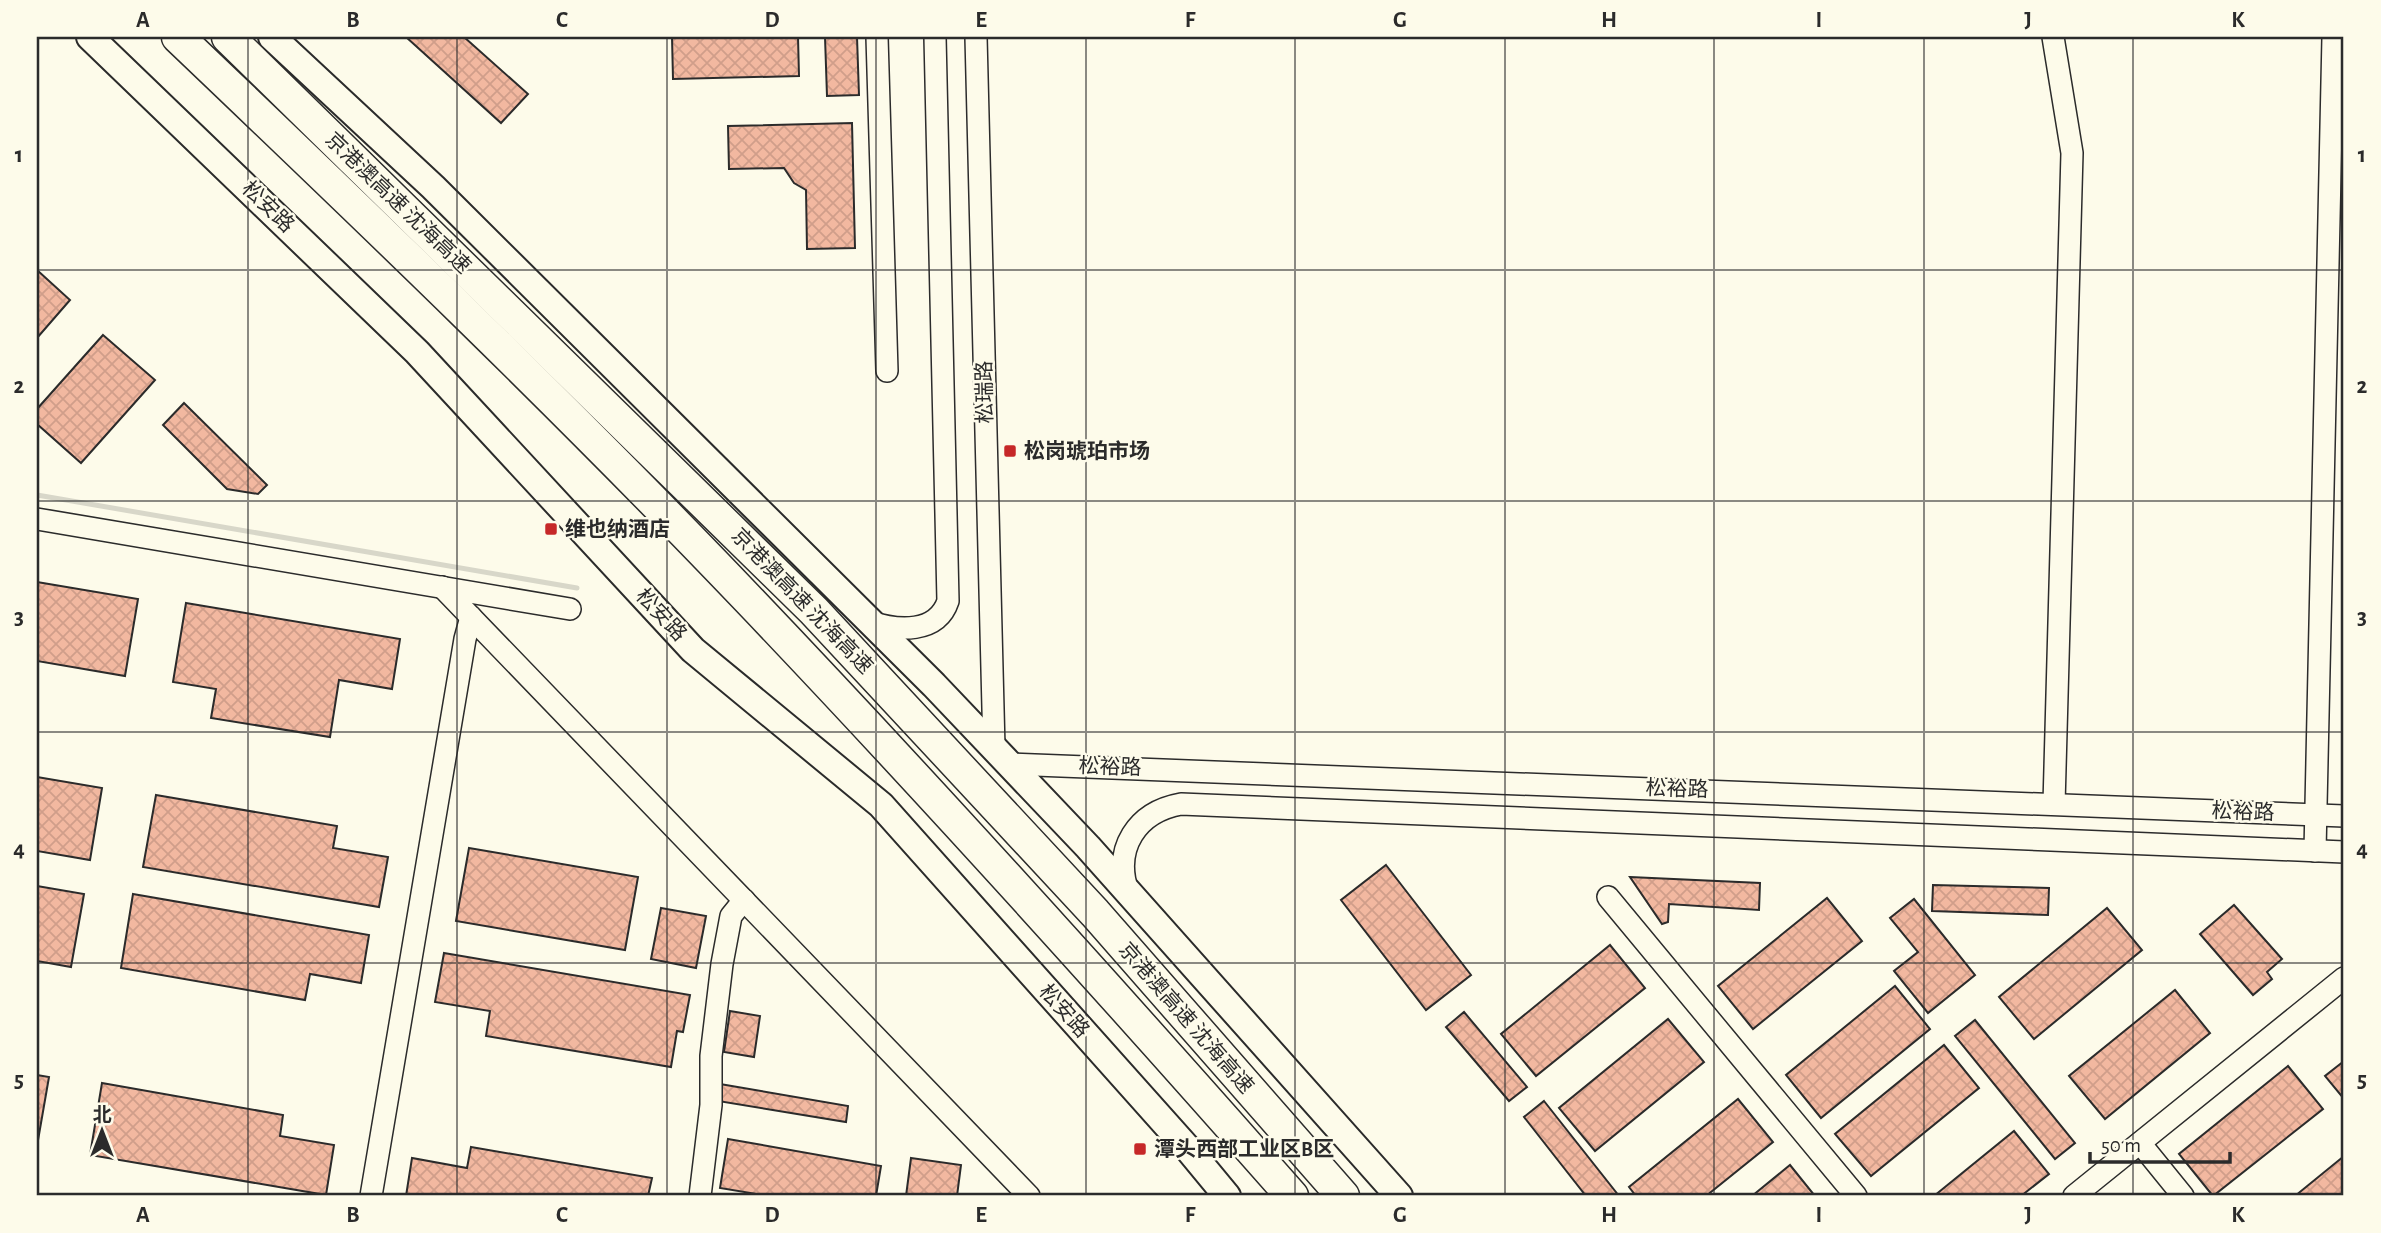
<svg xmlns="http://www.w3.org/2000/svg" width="2381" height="1233" font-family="'Alegreya Sans','Noto Sans SC',sans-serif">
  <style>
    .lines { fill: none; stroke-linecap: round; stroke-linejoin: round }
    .stream { stroke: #d8d7c9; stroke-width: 5 }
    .building { fill: url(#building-cross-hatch); stroke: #2b2b2b; stroke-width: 2 }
    .minor-casing { stroke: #2b2b2b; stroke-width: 24 }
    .major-casing { stroke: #2b2b2b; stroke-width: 30 }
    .highway-casing { stroke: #2b2b2b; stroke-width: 35 }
    .minor { stroke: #fdfbea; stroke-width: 21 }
    .major { stroke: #fdfbea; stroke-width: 26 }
    .highway { stroke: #fdfbea; stroke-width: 32 }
    .grid { fill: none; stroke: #2b2b2b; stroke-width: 2; stroke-opacity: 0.55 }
    .poi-dot { fill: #c62828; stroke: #fdfbea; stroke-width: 2.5 }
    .labels { text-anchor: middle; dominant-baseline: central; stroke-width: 5; stroke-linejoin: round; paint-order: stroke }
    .street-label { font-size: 21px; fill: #2b2b2b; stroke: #fdfbea }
    .poi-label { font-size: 21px; font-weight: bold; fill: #2b2b2b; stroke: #fdfbea; text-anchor: start }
    .neatline { fill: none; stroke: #2b2b2b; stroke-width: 2.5 }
    .grid-label { font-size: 23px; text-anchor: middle; font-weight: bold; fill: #2b2b2b }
  </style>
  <defs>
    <pattern id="building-cross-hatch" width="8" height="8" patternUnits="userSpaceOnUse" patternTransform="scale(1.75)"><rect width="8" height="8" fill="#f2b8a0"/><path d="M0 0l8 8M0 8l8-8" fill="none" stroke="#d09e8a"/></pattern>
  </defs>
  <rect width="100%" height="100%" fill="#fdfbea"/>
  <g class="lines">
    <path class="stream" d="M37 495 577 588"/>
  </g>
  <g class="building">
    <path d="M406 37H464L528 94 501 123Z"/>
    <path d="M672 37H798L799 76 673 79Z"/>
    <path d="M825 37H857L859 95 827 96Z"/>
    <path d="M852 123 855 248 807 249 806 190 794 183 784 168 729 169 728 126Z"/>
    <path d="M37 270 70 300 37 338Z"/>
    <path d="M103 335 155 380 81 463 37 424V409Z"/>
    <path d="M184 403 267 485 258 494 227 489 163 425Z"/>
    <path d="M37 582 138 599 125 676 37 661Z"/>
    <path d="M186 603 400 639 392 689 339 680 330 737 211 718 216 689 173 682Z"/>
    <path d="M37 777 102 788 90 860 37 851Z"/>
    <path d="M156 795 337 826 333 848 388 857 379 907 143 867Z"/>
    <path d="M469 848 638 877 625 950 456 921Z"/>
    <path d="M1386 865 1471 975 1426 1010 1341 900Z"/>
    <path d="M1630 877 1760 883 1759 910 1669 904 1668 922 1662 924Z"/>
    <path d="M1933 885 2049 888 2048 915 1932 911Z"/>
    <path d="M37 886 84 894 71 967 37 961Z"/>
    <path d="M133 894 369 935 361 983 310 974 305 1000 121 968Z"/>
    <path d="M1827 898 1862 941 1753 1029 1718 986Z"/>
    <path d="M1914 899 1975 975 1928 1013 1894 971 1918 952 1890 918Z"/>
    <path d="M2234 905 2282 959 2267 972 2272 979 2253 995 2200 934Z"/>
    <path d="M661 908 706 916 696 968 651 959Z"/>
    <path d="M2107 908 2142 950 2034 1039 1999 997Z"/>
    <path d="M1610 945 1645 988 1536 1076 1501 1034Z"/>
    <path d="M444 953 690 995 683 1032 677 1031 671 1067 486 1036 490 1011 435 1002Z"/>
    <path d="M1895 986 1930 1029 1821 1118 1786 1075Z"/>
    <path d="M2175 990 2210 1033 2105 1119 2069 1076Z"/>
    <path d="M730 1011 760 1016 754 1057 724 1052Z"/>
    <path d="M1464 1012 1527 1087 1509 1101 1446 1027Z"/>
    <path d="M1668 1019 1704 1062 1595 1151 1559 1108Z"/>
    <path d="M1975 1020 2075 1143 2055 1159 1955 1036Z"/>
    <path d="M1944 1045 1979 1088 1871 1176 1835 1134Z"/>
    <path d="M2344 1061V1099L2325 1076Z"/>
    <path d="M2288 1066 2323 1109 2213 1196 2179 1154Z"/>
    <path d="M37 1075 49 1077 37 1146Z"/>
    <path d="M102 1083 283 1115 280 1136 334 1145 326 1195 90 1155Z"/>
    <path d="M720 1084 848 1106 846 1122 718 1101Z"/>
    <path d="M1738 1099 1773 1142 1706 1196H1636L1629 1187Z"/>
    <path d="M1544 1101 1619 1196H1586L1524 1117Z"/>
    <path d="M2014 1131 2049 1174 2021 1196H1934Z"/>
    <path d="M728 1139 881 1166 876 1196H768L720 1188Z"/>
    <path d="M471 1147 652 1178 648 1196H406L412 1158 467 1168Z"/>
    <path d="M2344 1156V1196H2295Z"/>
    <path d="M911 1158 961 1165 957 1196H906Z"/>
    <path d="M1790 1165 1815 1196H1752Z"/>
  </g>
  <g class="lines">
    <g class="minor-casing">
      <g id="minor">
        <path d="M877 37 887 371"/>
        <path d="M976 37 994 748"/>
        <path d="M2053 37 2072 153 2054 804"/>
        <path d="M37 519 570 609"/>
        <path d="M442 587 1029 1196"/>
        <path d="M870 622C898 631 937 634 948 601L935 37"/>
        <path d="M1009 764 2344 816"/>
        <path d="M2315 851 2333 37"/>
        <path d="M1128 892C1113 848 1137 812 1181 804L2344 852"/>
        <path d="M1608 897 1856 1196"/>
        <path d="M2140 1143 2183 1196"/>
        <path d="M371 1196 465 639 471 617"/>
        <path d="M700 1196 711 1105V1056L722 964 731 916 744 900"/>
        <path d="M2074 1196 2344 978"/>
      </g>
    </g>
    <g class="major-casing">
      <g id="major">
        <path d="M90 37 417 352 693 650 881 805 1189 1150 1227 1196"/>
        <path d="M272 37 433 187 934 685 1088 847 1399 1196"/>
      </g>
    </g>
    <g class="highway-casing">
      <g id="highway">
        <path d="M178 37C371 221 564 406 748 599 934 794 1114 994 1292 1196"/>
        <path d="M228 37 814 611 1095 913 1343 1196"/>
      </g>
    </g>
    <use href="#minor" class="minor"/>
    <use href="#major" class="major"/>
    <use href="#highway" class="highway"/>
  </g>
  <path class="grid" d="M248 37V1196M457 37V1196M667 37V1196M876 37V1196M1086 37V1196M1295 37V1196M1505 37V1196M1714 37V1196M1924 37V1196M2133 37V1196M37 270H2344M37 501H2344M37 732H2344M37 963H2344"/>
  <g class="poi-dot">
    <rect x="1003" y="444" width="14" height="14" rx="3.5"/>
    <rect x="544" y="522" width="14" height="14" rx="3.5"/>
    <rect x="1133" y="1142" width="14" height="14" rx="3.5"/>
  </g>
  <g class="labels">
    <g class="street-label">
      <text transform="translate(398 203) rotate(44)">京港澳高速 沈海高速</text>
      <text transform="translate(268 207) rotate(44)">松安路</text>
      <text transform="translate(985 392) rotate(-91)">松瑞路</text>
      <text transform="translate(802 601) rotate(46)">京港澳高速 沈海高速</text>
      <text transform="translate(661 615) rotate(47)">松安路</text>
      <text transform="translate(1110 767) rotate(2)">松裕路</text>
      <text transform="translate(1677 789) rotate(2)">松裕路</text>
      <text transform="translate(2243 812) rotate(2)">松裕路</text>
      <text transform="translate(1064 1011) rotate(48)">松安路</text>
      <text transform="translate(1186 1018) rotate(49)">京港澳高速 沈海高速</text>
    </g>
    <g class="poi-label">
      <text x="1024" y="451">松岗琥珀市场</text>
      <text x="565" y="529">维也纳酒店</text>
      <text x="1154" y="1149">潭头西部工业区B区</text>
    </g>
  </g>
  <rect width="2381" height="1233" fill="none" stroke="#fdfbea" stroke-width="77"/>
  <g transform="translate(102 1131)" stroke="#fdfbea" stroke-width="5" paint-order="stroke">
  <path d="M0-5L12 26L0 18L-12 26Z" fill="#2b2b2b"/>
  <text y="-10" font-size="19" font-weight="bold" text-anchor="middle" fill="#2b2b2b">北</text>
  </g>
  <path d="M2090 1152v10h140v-10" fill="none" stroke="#2b2b2b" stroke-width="3.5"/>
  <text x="2101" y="1152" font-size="21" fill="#2b2b2b" stroke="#fdfbea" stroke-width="5" paint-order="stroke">50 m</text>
  <rect x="38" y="38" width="2304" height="1156" class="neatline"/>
  <g class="grid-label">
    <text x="143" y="27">A</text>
    <text x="353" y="27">B</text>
    <text x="562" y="27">C</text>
    <text x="772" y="27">D</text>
    <text x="981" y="27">E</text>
    <text x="1190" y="27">F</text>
    <text x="1400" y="27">G</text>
    <text x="1609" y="27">H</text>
    <text x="1819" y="27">I</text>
    <text x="2028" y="27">J</text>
    <text x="2238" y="27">K</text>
    <text x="19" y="162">1</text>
    <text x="2362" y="162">1</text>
    <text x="19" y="393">2</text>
    <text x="2362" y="393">2</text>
    <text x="19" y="624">3</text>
    <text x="2362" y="624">3</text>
    <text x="19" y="856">4</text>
    <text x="2362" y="856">4</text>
    <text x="19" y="1087">5</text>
    <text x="2362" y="1087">5</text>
    <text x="143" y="1222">A</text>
    <text x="353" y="1222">B</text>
    <text x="562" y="1222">C</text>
    <text x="772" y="1222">D</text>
    <text x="981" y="1222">E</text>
    <text x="1190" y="1222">F</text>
    <text x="1400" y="1222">G</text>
    <text x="1609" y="1222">H</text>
    <text x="1819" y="1222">I</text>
    <text x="2028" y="1222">J</text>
    <text x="2238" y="1222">K</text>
  </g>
</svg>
